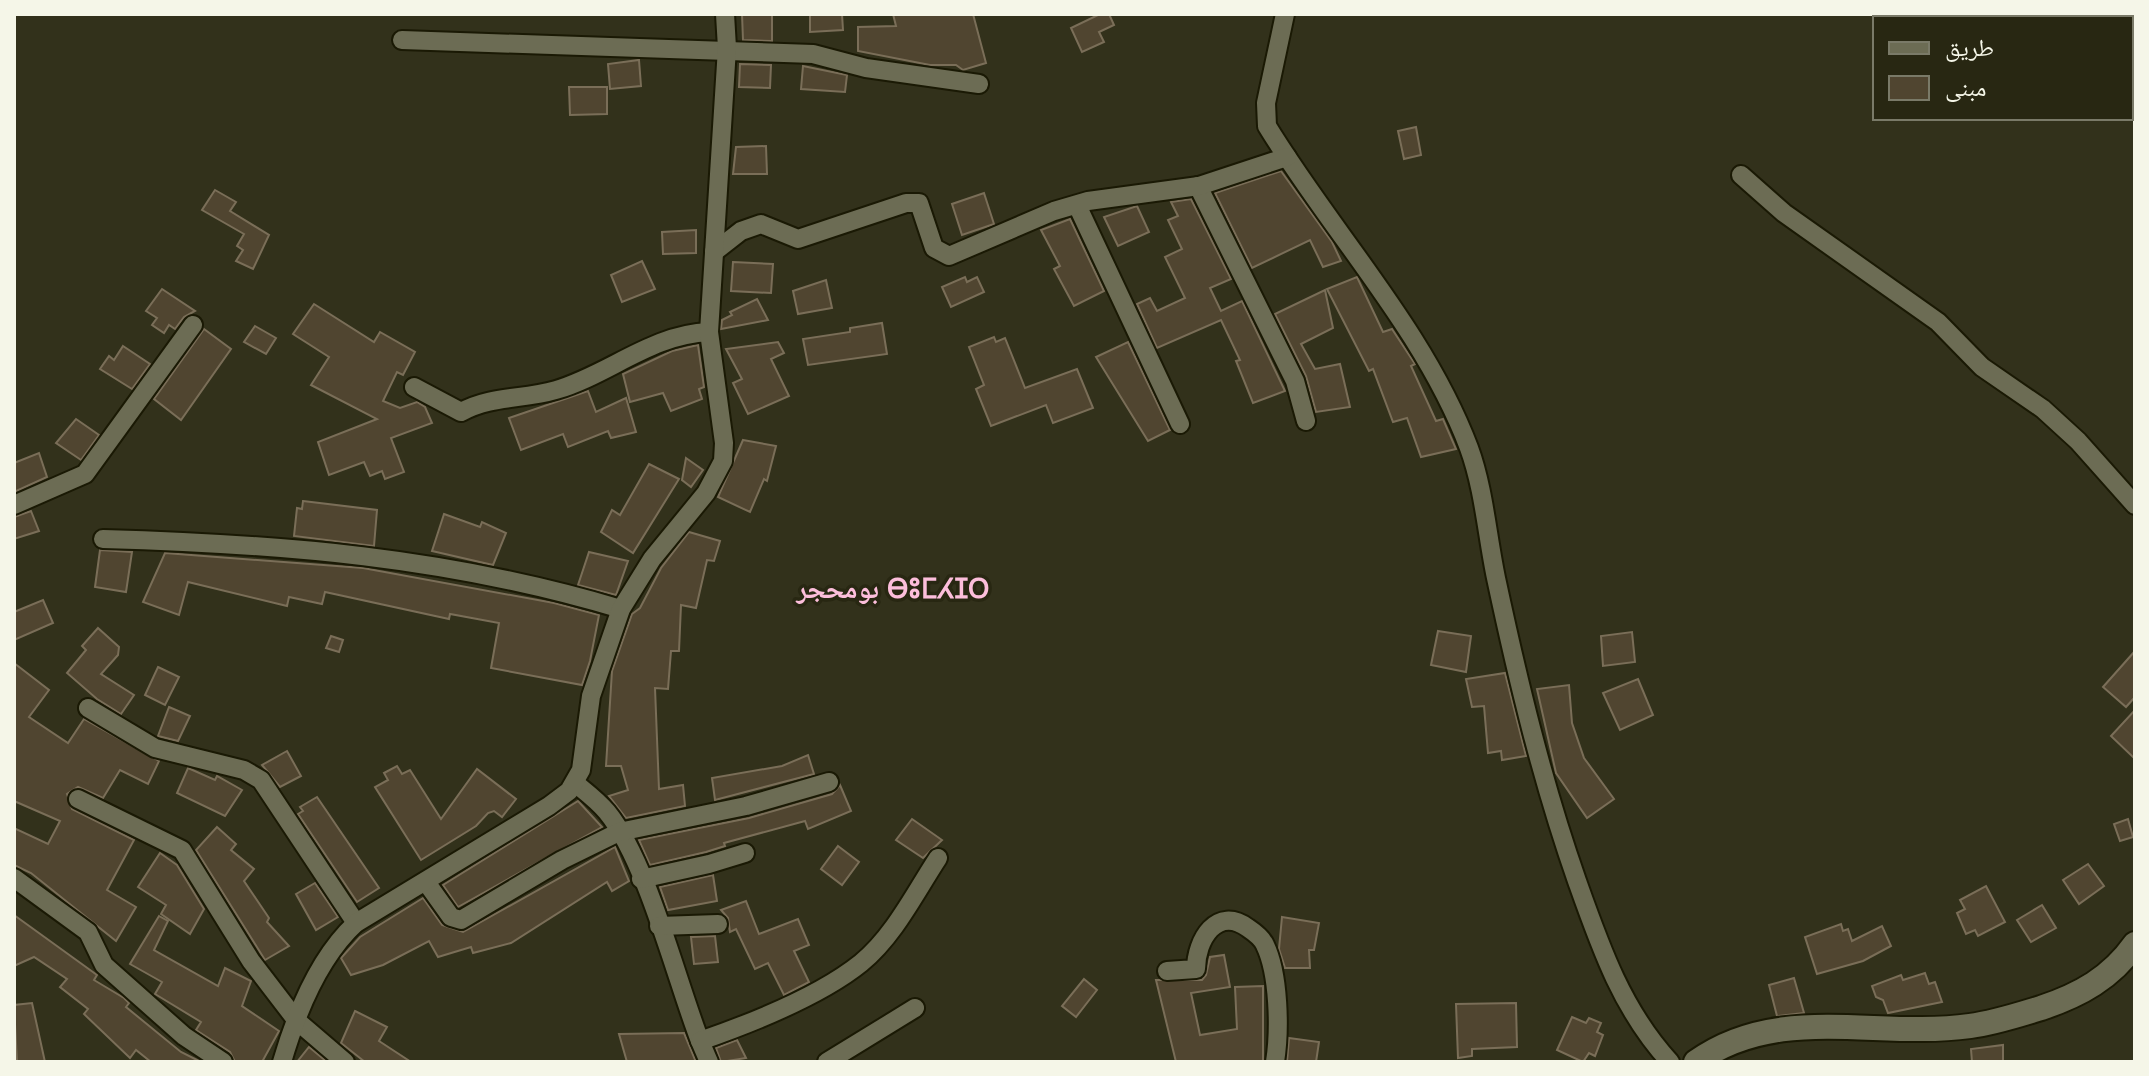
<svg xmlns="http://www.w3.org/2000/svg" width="2149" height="1076" font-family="Quicksand,'Noto Naskh Arabic','Noto Sans Tifinagh',sans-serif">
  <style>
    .building { fill: #504530; stroke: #7a6e58; stroke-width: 2 }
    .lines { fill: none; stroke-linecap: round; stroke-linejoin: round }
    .street-casing { stroke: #1a1904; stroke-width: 22 }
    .secondary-casing { stroke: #1a1904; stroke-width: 28 }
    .street { stroke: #6c6c54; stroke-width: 18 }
    .secondary { stroke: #6c6c54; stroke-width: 24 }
    .labels { text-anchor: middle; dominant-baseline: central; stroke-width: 7; stroke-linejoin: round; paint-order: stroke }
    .quarter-label { font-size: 28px; font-weight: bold; fill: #fcbedb; stroke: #282712 }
  </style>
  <rect width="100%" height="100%" fill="#32311b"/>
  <g class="building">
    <path d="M742 14H772V41L743 40Z"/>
    <path d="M810 14H842L843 30 810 32Z"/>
    <path d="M893 14H973L986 63 963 70 956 65H930L858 51V27L896 26Z"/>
    <path d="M1100 14H1109L1114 25 1099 32 1104 42 1082 52 1071 28Z"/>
    <path d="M639 60 641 86 610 89 608 64Z"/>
    <path d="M740 64 771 65 770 88 739 87Z"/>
    <path d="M803 66 847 75 845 92 801 89Z"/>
    <path d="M569 87H607V114L570 115Z"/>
    <path d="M1416 127 1421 155 1404 159 1398 131Z"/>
    <path d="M766 146 767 174H733L736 147Z"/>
    <path d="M1281 171 1332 242 1341 261 1323 267 1310 240 1252 268 1215 193Z"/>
    <path d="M215 190 236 202 230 211 269 235 253 269 236 261 243 250 237 246 244 234 202 210Z"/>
    <path d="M984 193 994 224 962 235 952 204Z"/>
    <path d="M1191 199 1231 279 1210 288 1221 311 1242 301 1285 391 1253 403 1236 361 1240 360 1221 320 1157 348 1137 304 1150 298 1157 311 1185 298 1165 257 1182 249 1168 220 1178 216 1171 202Z"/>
    <path d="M1137 206 1149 232 1118 246 1104 217Z"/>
    <path d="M1070 219 1104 291 1074 306 1054 269 1060 266 1041 230Z"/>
    <path d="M696 230V253L663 254 662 232Z"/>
    <path d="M642 261 655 289 622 302 611 275Z"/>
    <path d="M733 262 773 264 771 293 731 291Z"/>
    <path d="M965 277 967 282 977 277 984 292 951 307 942 287Z"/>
    <path d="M1357 277 1383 332 1392 329 1415 364 1411 366 1436 421 1443 419 1456 449 1421 457 1407 418 1393 422 1373 369 1369 371 1327 289Z"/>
    <path d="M826 280 832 308 798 314 793 291Z"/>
    <path d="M162 289 195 311 184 317 175 329 169 325 164 333 152 325 157 318 146 311Z"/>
    <path d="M1325 290 1333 328 1301 344 1315 369 1340 364 1350 407 1316 412 1306 376 1275 314Z"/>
    <path d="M757 299 768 320 721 329 722 320 732 315 730 312Z"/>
    <path d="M314 304 374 342 380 332 415 352 403 375 397 372 383 401 400 408 417 402 425 407 432 423 391 438 404 472 385 479 382 471 370 476 364 462 329 475 318 442 377 419 311 385 329 357 293 334Z"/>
    <path d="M882 323 887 354 808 365 803 339 850 332V328Z"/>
    <path d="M255 326 276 338 266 354 244 342Z"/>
    <path d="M204 329 231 349 181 420 154 399Z"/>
    <path d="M994 337 996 342 1005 338 1025 388 1077 369 1093 408 1053 423 1046 405 991 426 976 389 984 385 969 347Z"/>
    <path d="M778 342 784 353 771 359 789 396 748 414 733 383 742 379 726 349Z"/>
    <path d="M1128 342 1170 430 1148 441 1096 357Z"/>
    <path d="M698 345 704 387 699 389 702 399 671 411 663 393 630 402 623 374 672 351Z"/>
    <path d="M123 346 150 364 132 389 100 369 109 356 114 360Z"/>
    <path d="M588 391 596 412 626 398 636 432 611 438 608 431 568 447 563 434 521 450 509 418Z"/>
    <path d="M76 419 99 435 81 460 56 443Z"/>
    <path d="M743 440 776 446 767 481 764 479 750 512 718 497Z"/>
    <path d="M39 453 47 477 14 492V463Z"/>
    <path d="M686 458 703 470 691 487 682 480Z"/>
    <path d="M649 464 679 479 633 553 601 532 612 510 620 515Z"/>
    <path d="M303 501 377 510 374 546 294 536 297 508 302 509Z"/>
    <path d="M31 511 39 531 14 539V517Z"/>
    <path d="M444 514 480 527 482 522 506 533 493 565 432 551Z"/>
    <path d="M689 532 720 541 714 561 707 560 696 608 681 605 679 651H671L668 689 655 688 659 789 683 785 685 806 626 818 609 796 628 790 621 766H606L612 671 632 614 640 608 661 568Z"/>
    <path d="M100 550 132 552 126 592 95 587Z"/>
    <path d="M589 552 628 561 616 595 578 585Z"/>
    <path d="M165 553 363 568 554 603 599 615 590 661 582 685 491 668 499 623 450 614 449 619 325 592 322 604 289 597 287 606 188 582 179 615 143 602Z"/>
    <path d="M43 600 53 623 14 640V612Z"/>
    <path d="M98 628 119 647 118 655 101 674 134 695 121 714 97 699 67 673 86 650 82 646Z"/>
    <path d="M1438 631 1471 636 1466 672 1431 665Z"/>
    <path d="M1632 632 1635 662 1603 666 1601 636Z"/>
    <path d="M331 636 343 640 339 652 326 648Z"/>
    <path d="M2135 651V697L2126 707 2103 687Z"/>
    <path d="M14 663 49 690 29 717 68 743 84 719 159 761 148 784 120 770 103 798 78 787 67 794 72 809 134 840 107 890 136 907 116 941 31 873 14 865V828L48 844 60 821 14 801Z"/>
    <path d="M158 667 179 677 165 705 145 695Z"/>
    <path d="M1505 673 1526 756 1502 760 1501 751 1488 753 1484 706 1472 707 1466 679Z"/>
    <path d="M1638 679 1653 715 1620 730 1603 693Z"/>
    <path d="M1569 685 1572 723 1584 758 1614 799 1587 818 1556 773 1537 689Z"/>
    <path d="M169 707 190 716 178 741 158 736Z"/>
    <path d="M2135 710V759L2111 736Z"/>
    <path d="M287 751 301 776 280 787 262 765Z"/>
    <path d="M808 755 814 774 715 800 712 778 782 766Z"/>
    <path d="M397 766 402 774 410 770 441 819 477 769 516 799 502 817 494 811 488 813 476 826 421 860 375 787 388 780 384 773Z"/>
    <path d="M188 768 215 780 217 776 242 790 225 816 177 793Z"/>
    <path d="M840 785 851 811 808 829 805 821 724 843 725 846 706 852 650 865 639 840 749 818 832 794Z"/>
    <path d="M317 797 379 888 357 902 298 814 303 811 300 807Z"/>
    <path d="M578 801 602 827 458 907 443 885Z"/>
    <path d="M912 819 942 840 923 858 896 840Z"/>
    <path d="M2128 819 2133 837 2120 841 2114 824Z"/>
    <path d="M217 827 236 844 231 850 254 869 244 881 269 918 267 922 289 946 265 960 196 850Z"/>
    <path d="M838 846 859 862 842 885 821 869Z"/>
    <path d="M615 847 629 881 612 891 607 882 511 943 473 953 471 947 438 957 429 941 383 965 351 975 341 958 360 937 423 898 442 925 463 932Z"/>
    <path d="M160 853 177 865 204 909 190 934 161 914 166 905 138 887Z"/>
    <path d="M2088 864 2104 886 2079 904 2063 880Z"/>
    <path d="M713 875 717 901 668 910 660 887Z"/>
    <path d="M315 883 338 917 316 930 296 894Z"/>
    <path d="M1986 886 2005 922 1978 936 1975 930 1966 934 1957 913 1965 909 1960 900Z"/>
    <path d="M746 901 759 934 798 919 809 945 794 951 809 982 784 995 768 963 755 969 736 929 730 932 728 918 721 910Z"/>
    <path d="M2042 905 2056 928 2031 942 2017 920Z"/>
    <path d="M14 915 97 975 94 980 124 998 129 1003 126 1007 181 1052 201 1062H151L136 1050 130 1058 84 1014 88 1009 60 987 67 979 34 957 14 966Z"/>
    <path d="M159 916 168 921 154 950 218 986 225 968 251 981 242 1006 279 1031 262 1062H235L230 1052 196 1030 201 1022 155 994 162 982 130 964Z"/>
    <path d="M1282 917 1319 923 1314 950H1309L1310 968H1285L1279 949Z"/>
    <path d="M1841 924 1843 931 1848 929 1852 941 1882 926 1891 946 1863 961 1817 974 1805 937Z"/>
    <path d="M715 936 718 962 694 964 691 937Z"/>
    <path d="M1224 955 1230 987 1191 993 1200 1035 1237 1029 1235 987 1263 986V1062H1176L1156 980H1202L1206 975 1210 957Z"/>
    <path d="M1925 973 1929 984 1935 982 1942 1002 1888 1013 1883 1000 1876 997 1872 986 1901 975 1903 980Z"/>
    <path d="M1794 978 1804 1013 1777 1016 1769 985Z"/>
    <path d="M1084 979 1097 990 1076 1017 1062 1006Z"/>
    <path d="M32 1003 45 1062H17L14 1005Z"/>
    <path d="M1516 1003 1517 1047 1472 1049V1056L1458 1058 1456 1004Z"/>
    <path d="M355 1011 387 1027 379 1041 411 1062H365L341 1043Z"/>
    <path d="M1572 1017 1586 1023 1589 1018 1601 1023 1597 1032 1603 1035 1595 1056 1589 1053 1583 1062 1557 1050Z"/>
    <path d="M684 1033 696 1062H627L619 1034Z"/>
    <path d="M1289 1038 1319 1042 1316 1062H1287Z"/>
    <path d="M737 1040 746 1058 721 1062 716 1048Z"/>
    <path d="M2003 1045V1062H1972L1971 1049Z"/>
    <path d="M309 1047 327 1062H297Z"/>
  </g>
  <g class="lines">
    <g class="street-casing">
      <g id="street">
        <path d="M1285 14 1266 103 1267 126C1332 233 1424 329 1469 448 1484 489 1487 535 1496 578 1518 681 1542 781 1577 881 1600 946 1622 1010 1670 1062"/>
        <path d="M402 40 813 54 866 68 979 84"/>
        <path d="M1741 175 1784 213 1938 322 1982 367 2043 409 2078 441 2135 505"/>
        <path d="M1198 186 1295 381 1306 421"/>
        <path d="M1077 205 1180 424"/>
        <path d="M714 252 741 231 761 224 798 239 906 203H919L934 248 949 256 1054 211 1088 201 1199 186 1287 157"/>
        <path d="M414 387 461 412C492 395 523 400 556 390 608 375 652 334 709 332"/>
        <path d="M14 505 85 474 193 325"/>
        <path d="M103 539C282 544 448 557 621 609"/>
        <path d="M88 708 155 748 244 770 261 780 356 923"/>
        <path d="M575 783C586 792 598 801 607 812 647 861 676 979 700 1041"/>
        <path d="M78 799 182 850 251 961 297 1021 345 1062"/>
        <path d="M14 878 88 932 104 965 184 1036 223 1062"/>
        <path d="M641 879 709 864 745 853"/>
        <path d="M426 882 451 917 461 920 562 860 619 832 746 806 829 782"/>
        <path d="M659 926 718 924"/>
        <path d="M1167 971 1196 969C1196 940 1217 905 1248 928 1254 932 1262 938 1265 945 1279 974 1280 1030 1275 1062"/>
        <path d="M282 1062C296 1014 318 958 356 923L549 806 569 791 581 770 591 696 621 609 652 559 706 493 723 461 724 443 709 332 727 48 725 14"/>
        <path d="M709 1062 700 1041C749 1024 820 996 861 963 894 936 915 893 938 858"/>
        <path d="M827 1062 915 1008"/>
      </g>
    </g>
    <g class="secondary-casing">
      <path id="secondary" d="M1696 1062C1779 1003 1876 1039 1970 1026 1994 1023 2018 1015 2041 1008 2080 995 2111 978 2135 944"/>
    </g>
    <use href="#street" class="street"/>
    <use href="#secondary" class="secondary"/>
  </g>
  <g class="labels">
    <g class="quarter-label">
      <text x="893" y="587">بومحجر ⴱⵓⵎⵃⵊⵔ</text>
    </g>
  </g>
  <rect width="2149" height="1076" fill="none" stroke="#f5f6e8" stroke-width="32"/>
  <rect x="1873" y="16" width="260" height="104" fill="#282712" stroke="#7a7a68" stroke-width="2"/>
  <rect x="1889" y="42" width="40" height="12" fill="#6c6c54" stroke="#7a7a68" stroke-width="2"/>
  <text x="1945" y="56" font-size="24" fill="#f5f6e8">طريق</text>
  <rect x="1889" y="76" width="40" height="24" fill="#504530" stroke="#7a7a68" stroke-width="2"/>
  <text x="1945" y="96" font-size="24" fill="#f5f6e8">مبنى</text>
</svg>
